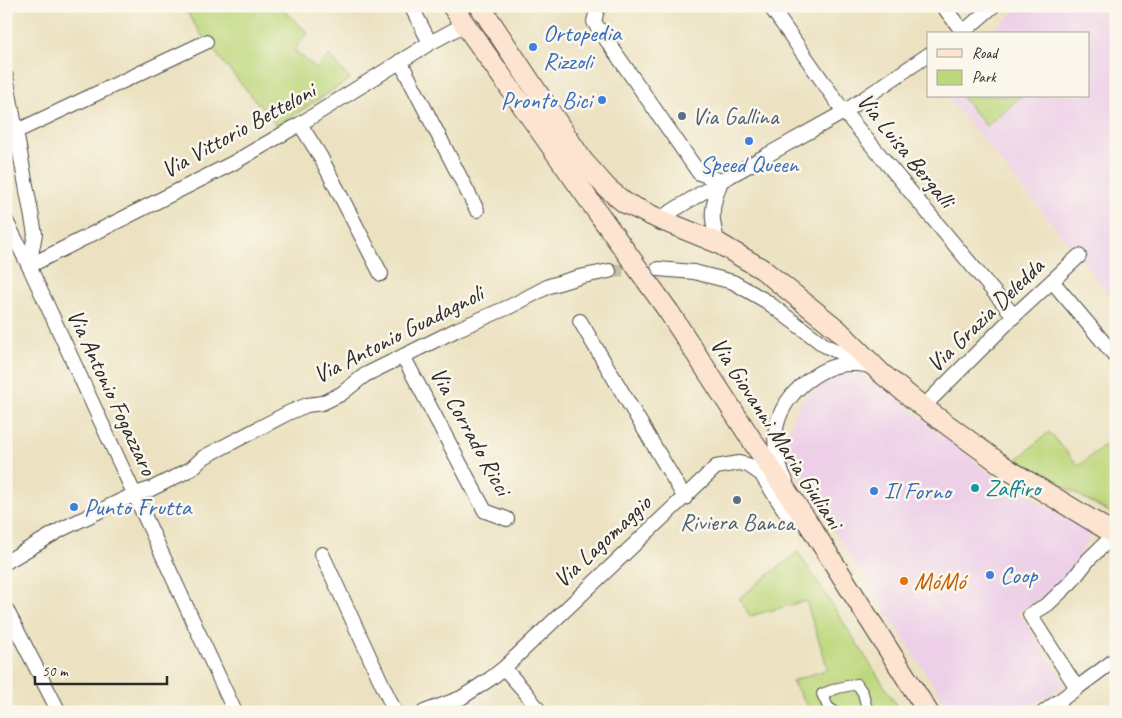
<svg xmlns="http://www.w3.org/2000/svg" width="1122" height="718" font-family="Caveat,sans-serif">
  <style>
    .built { fill: #edd0e8 }
    .green { fill: #bdd77c; stroke: #748154 }
    .lines { fill: none; stroke-linecap: round; stroke-linejoin: round }
    .minor-tunnel { stroke: #c5bda3; stroke-width: 14; stroke-dasharray: 14 7; stroke-linecap: butt }
    .pedestrian-casing { stroke: #484642; stroke-width: 12 }
    .minor-casing { stroke: #484642; stroke-width: 16 }
    .secondary-casing { stroke: #484642; stroke-width: 22 }
    .pedestrian { stroke: #fff; stroke-width: 10 }
    .minor { stroke: #fff; stroke-width: 14 }
    .secondary { stroke: #fde4d1; stroke-width: 20 }
    .secondary-bridge-casing { stroke: #484642; stroke-width: 22; stroke-linecap: butt }
    .secondary-bridge { stroke: #fde4d1; stroke-width: 20 }
    .shop-dot { fill: #3f7fe0; stroke: #fbf7ec; stroke-width: 2 }
    .service-dot { fill: #5c6f8a; stroke: #fbf7ec; stroke-width: 2 }
    .culture-dot { fill: #0f9aa8; stroke: #fbf7ec; stroke-width: 2 }
    .food-dot { fill: #e8710a; stroke: #fbf7ec; stroke-width: 2 }
    .labels { text-anchor: middle; dominant-baseline: central; stroke-width: 5; stroke-linejoin: round; paint-order: stroke }
    .shop-label { font-size: 24px; fill: #366cbe; stroke: #fbf7ec; text-anchor: start }
    .service-label { font-size: 24px; fill: #4e5e75; stroke: #fbf7ec; text-anchor: start }
    .street-label { font-size: 24px; fill: #2b2b2b; stroke: #fbf7ec }
    .culture-label { font-size: 24px; fill: #0d838f; stroke: #fbf7ec; text-anchor: start }
    .food-label { font-size: 24px; fill: #c56008; stroke: #fbf7ec; text-anchor: start }
  </style>
  <rect width="100%" height="100%" fill="#fbf7ec"/>
  <filter id="ink" filterUnits="userSpaceOnUse"><feTurbulence type="fractalNoise" baseFrequency=".02" numOctaves="2"/><feDisplacementMap in="SourceGraphic" scale="10" xChannelSelector="R" yChannelSelector="G"/><feConvolveMatrix kernelMatrix="1 2 1 2 8 2 1 2 1" color-interpolation-filters="sRGB"/></filter>
  <filter id="wash" filterUnits="userSpaceOnUse"><feTurbulence type="fractalNoise" baseFrequency=".0096" numOctaves="4" result="noise"/><feDisplacementMap in="SourceGraphic" scale="20" xChannelSelector="R" yChannelSelector="G"/><feGaussianBlur stdDeviation="1.12" result="paint"/><feColorMatrix in="noise" values="0 0 0 0 0 0 0 0 0 0 0 0 0 0 0 0 0 1.4 0 .05"/><feComposite in="paint" operator="in"/></filter>
  <g filter="url(#wash)">
    <rect width="100%" height="100%" fill="#ece2c1"/>
    <g class="built">
      <path d="M1021 6H1116V304L1079 256 946 96H1088V34H989Z"/>
      <path d="M846 372 862 375 875 381 983 468 1092 535 1068 573 1048 594 1018 612 1066 684 1021 712H951L790 463 787 446 789 430 795 414 801 402 811 392 830 376Z"/>
    </g>
    <g class="green">
      <path d="M183 6H241L242 8 259 6H279L308 33 294 50 317 69 329 55 350 79 277 126 206 42Z"/>
      <path d="M961 96H1022L986 126Z"/>
      <path d="M1049 432 1079 466 1116 435V516L1016 460Z"/>
      <path d="M798 552 901 712H811L792 681 828 669 806 601 750 616 739 598Z"/>
    </g>
  </g>
  <g filter="url(#ink)">
    <g class="lines">
      <path class="minor-tunnel" d="M609 271 644 270"/>
      <g class="pedestrian-casing">
        <path id="pedestrian" d="M835 712 828 707 822 694 838 688 857 684 863 693 867 709 862 712"/>
      </g>
      <g class="minor-casing">
        <g id="minor">
          <path d="M411 6 430 43"/>
          <path d="M598 6 594 22 699 173 721 181"/>
          <path d="M770 6 844 112 1014 316"/>
          <path d="M943 6 963 32"/>
          <path d="M961 34 993 6"/>
          <path d="M400 61 477 210"/>
          <path d="M6 77 35 234 29 266"/>
          <path d="M300 124 320 156 381 274"/>
          <path d="M17 131 206 42"/>
          <path d="M659 219 721 181 844 112 928 55"/>
          <path d="M6 221 29 266 235 712"/>
          <path d="M718 243C710 216 711 208 721 181"/>
          <path d="M29 266 233 163 300 124 430 43 465 24"/>
          <path d="M658 269 694 272 733 282 766 301 824 345 861 363"/>
          <path d="M1052 281 1116 357"/>
          <path d="M580 321 685 498"/>
          <path d="M403 356 485 511 507 519"/>
          <path d="M923 407 1014 316 1079 256"/>
          <path d="M786 481C778 465 772 442 777 424 785 393 821 362 854 364 857 364 862 364 865 365 869 366 872 368 876 370"/>
          <path d="M1115 534 1089 559 1071 582 1048 604 1030 615 1077 688 1116 659"/>
          <path d="M322 554 395 712"/>
          <path d="M6 562 62 529 135 494 151 489 191 469 204 457 288 413 307 405 322 403 341 394 365 375 458 329 511 306 549 286 579 277 609 271"/>
          <path d="M6 609 59 712"/>
          <path d="M504 668 526 693 540 712"/>
          <path d="M424 712 461 698 490 679 504 668 716 467 739 463 748 465 761 474 787 514 807 521"/>
          <path d="M1044 712 1077 688"/>
        </g>
      </g>
      <g class="secondary-casing">
        <g id="secondary">
          <path d="M452 6 601 217"/>
          <path d="M480 6 583 161 607 188 625 203 659 219 718 243 762 269 837 329 881 373 923 407 1009 470 1116 535"/>
          <path d="M669 312 755 445 807 521 928 712"/>
        </g>
      </g>
      <use href="#pedestrian" class="pedestrian"/>
      <use href="#minor" class="minor"/>
      <use href="#secondary" class="secondary"/>
      <g class="secondary-bridge-casing">
        <path id="secondary-bridge" d="M601 217 669 312"/>
      </g>
      <use href="#secondary-bridge" class="secondary-bridge"/>
    </g>
  </g>
  <g class="shop-dot">
    <circle cx="533" cy="47" r="5"/>
    <circle cx="602" cy="100" r="5"/>
    <circle cx="749" cy="141" r="5"/>
    <circle cx="874" cy="491" r="5"/>
    <circle cx="74" cy="507" r="5"/>
    <circle cx="990" cy="575" r="5"/>
  </g>
  <g class="service-dot">
    <circle cx="682" cy="116" r="5"/>
    <circle cx="737" cy="500" r="5"/>
  </g>
  <circle class="culture-dot" cx="975" cy="488" r="5"/>
  <circle class="food-dot" cx="904" cy="581" r="5"/>
  <g class="labels">
    <g class="shop-label">
      <text x="543" y="33">Ortopedia<tspan x="543" dy="28">Rizzoli</tspan></text>
      <text x="592" y="100" text-anchor="end">Pronto Bici</text>
      <text x="749" y="164" text-anchor="middle">Speed Queen</text>
      <text x="884" y="491">Il Forno</text>
      <text x="84" y="507">Punto Frutta</text>
      <text x="1000" y="575">Coop</text>
    </g>
    <g class="service-label">
      <text x="692" y="116">Via Gallina</text>
      <text x="737" y="522" text-anchor="middle">Riviera Banca</text>
    </g>
    <g class="street-label">
      <text transform="translate(238 130) rotate(-29)">Via Vittorio Betteloni</text>
      <text transform="translate(906 150) rotate(51)">Via Luisa Bergalli</text>
      <text transform="translate(985 315) rotate(-44)">Via Grazia Deledda</text>
      <text transform="translate(398 334) rotate(-27)">Via Antonio Guadagnoli</text>
      <text transform="translate(112 392) rotate(65)">Via Antonio Fogazzaro</text>
      <text transform="translate(471 431) rotate(61)">Via Corrado Ricci</text>
      <text transform="translate(777 433) rotate(57)">Via Giovanni Maria Giuliani</text>
      <text transform="translate(602 541) rotate(-43)">Via Lagomaggio</text>
    </g>
    <g class="culture-label">
      <text x="985" y="488">Zaffiro</text>
    </g>
    <g class="food-label">
      <text x="914" y="581">MóMó</text>
    </g>
  </g>
  <rect width="1122" height="718" fill="none" stroke="#fbf7ec" stroke-width="25"/>
  <rect x="927" y="32" width="162" height="65" fill="#fbf7ec" stroke="#a8a59f"/>
  <rect x="937" y="49" width="25" height="8" fill="#fde4d1" stroke="#a8a59f"/>
  <text x="972" y="58" font-size="15" fill="#2b2b2b">Road</text>
  <rect x="937" y="70" width="25" height="15" fill="#bdd77c" stroke="#a8a59f"/>
  <text x="972" y="82" font-size="15" fill="#2b2b2b">Park</text>
  <path d="M35 676v8h132v-8" fill="none" stroke="#2b2b2b" stroke-width="2.5"/>
  <text x="42" y="676" font-size="15" fill="#2b2b2b" stroke="#fbf7ec" stroke-width="4" paint-order="stroke">50 m</text>
</svg>
